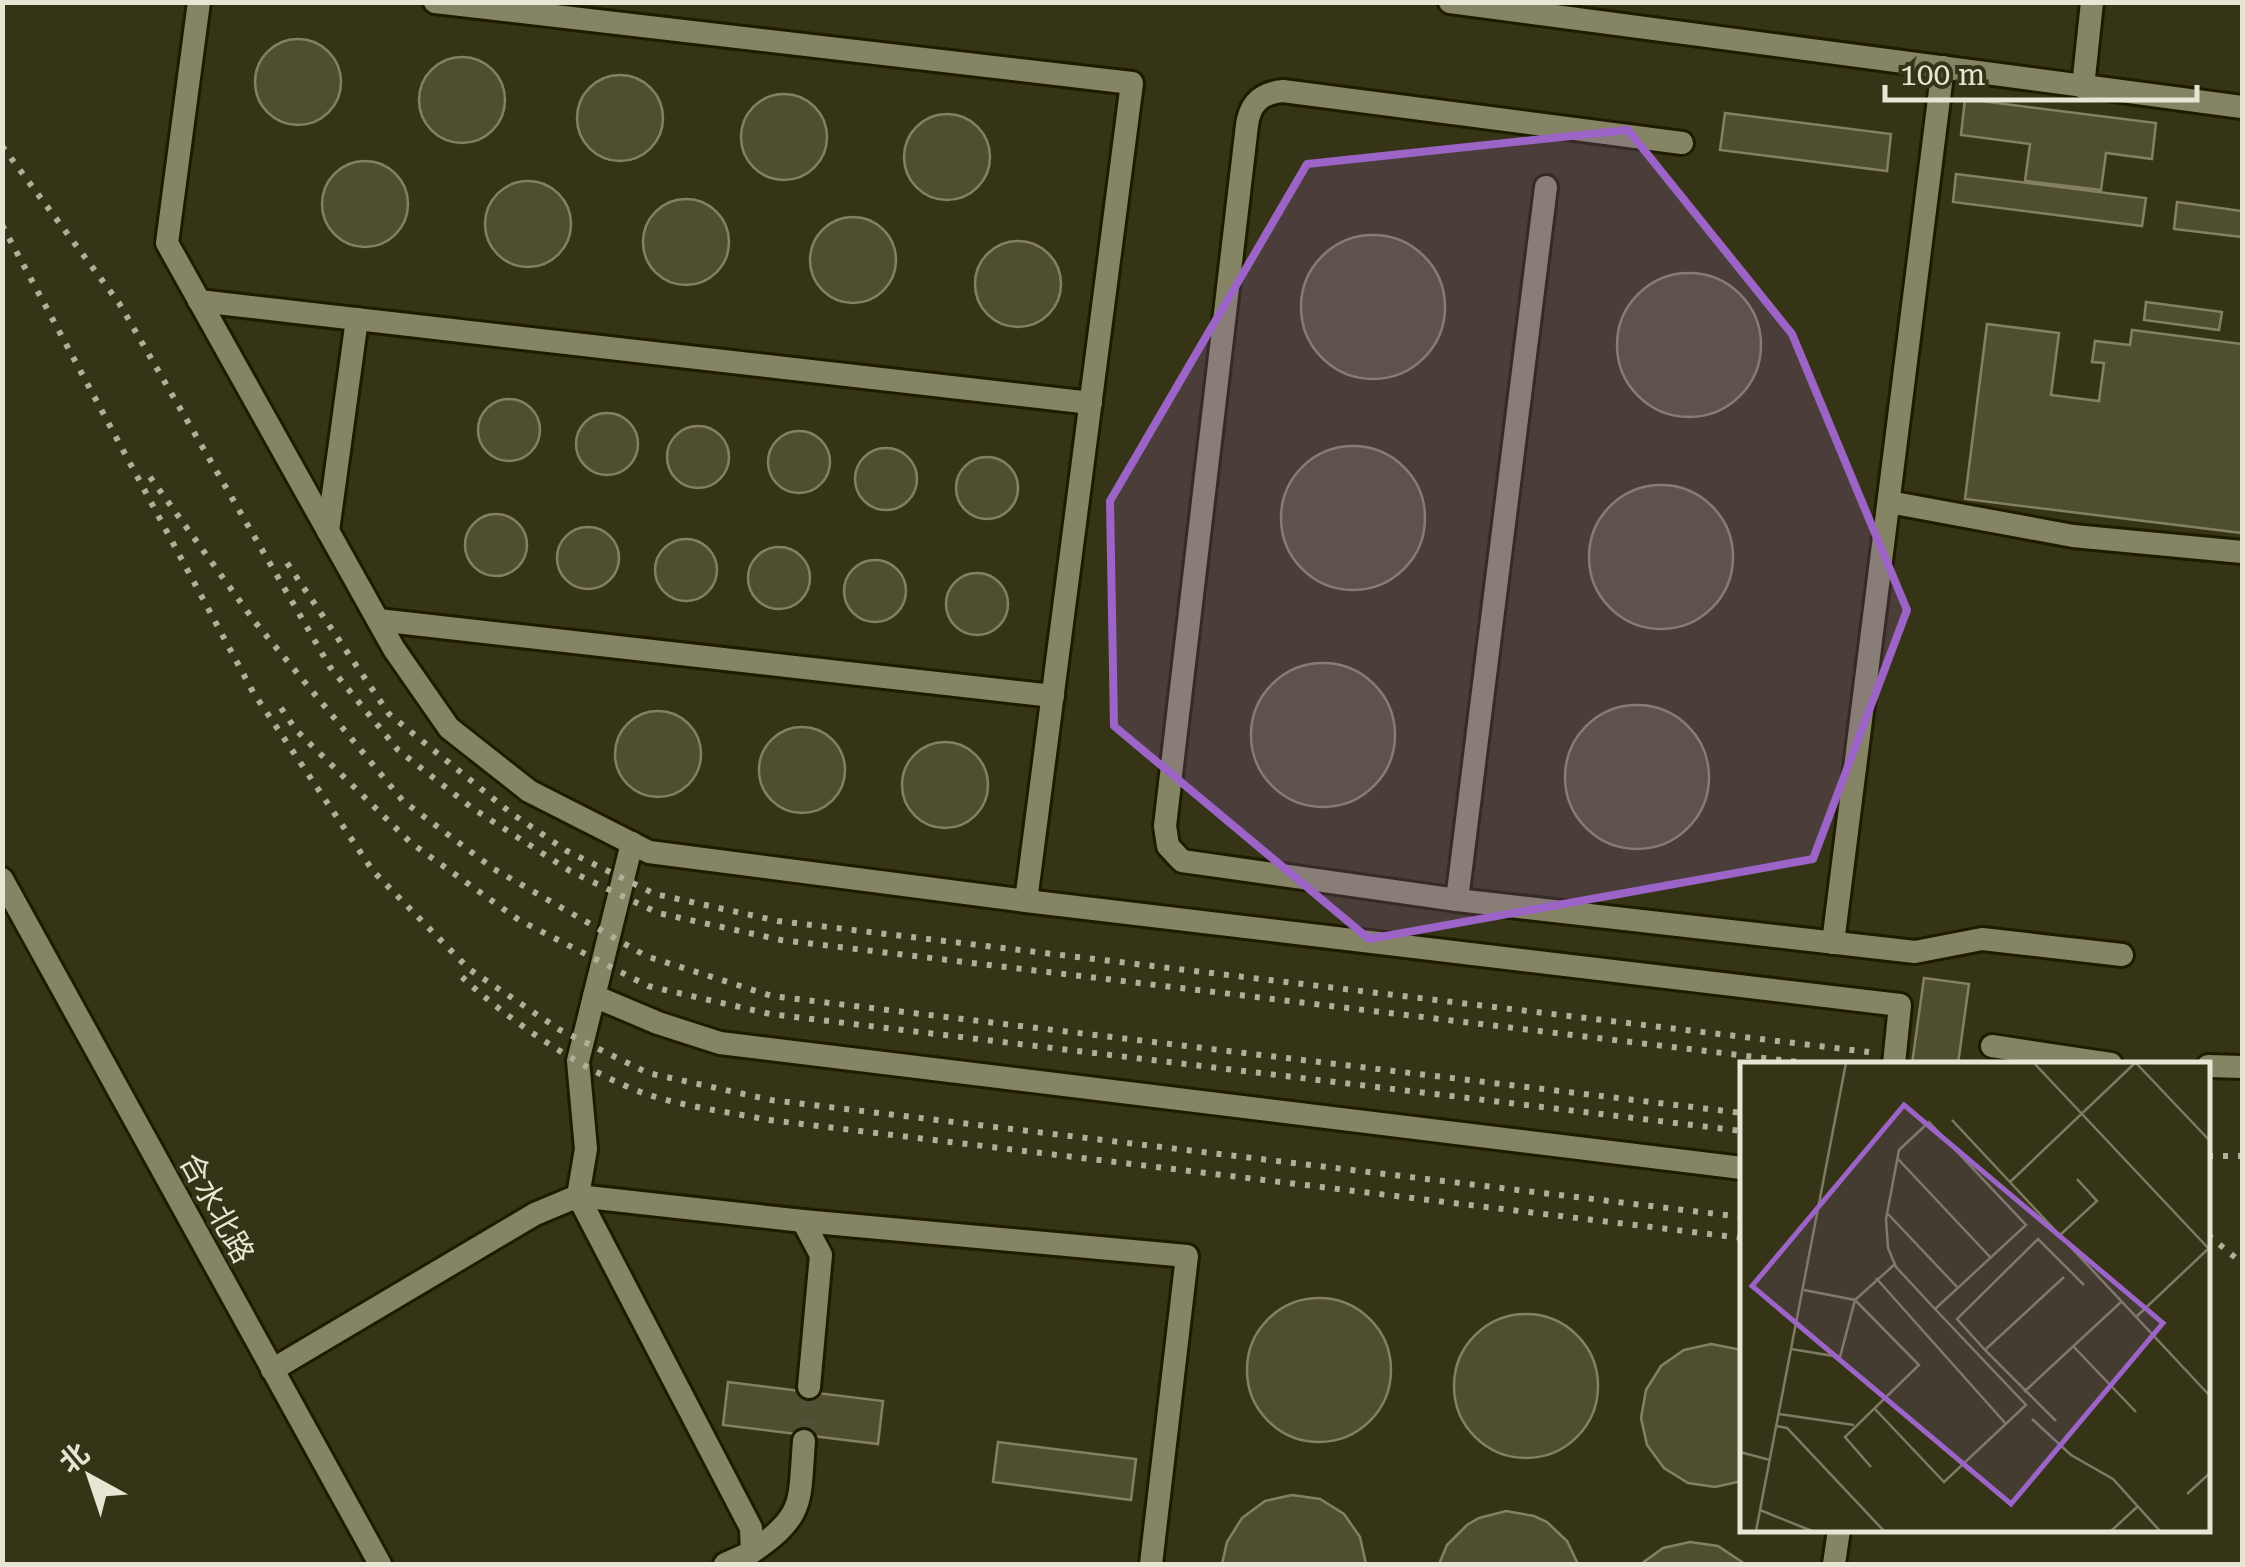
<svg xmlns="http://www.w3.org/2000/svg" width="2245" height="1567" font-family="'Roboto Serif','Noto Sans SC',serif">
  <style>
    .building { fill: #504e30; stroke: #838162; stroke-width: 2.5 }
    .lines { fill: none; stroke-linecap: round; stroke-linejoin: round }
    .minor-tunnel { stroke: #514f34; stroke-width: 22; stroke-dasharray: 22 11; stroke-linecap: butt }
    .minor-casing { stroke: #1e1b00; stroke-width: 28 }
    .minor { stroke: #858464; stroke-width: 22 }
    .rail { stroke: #b0af9a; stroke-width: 6; stroke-dasharray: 5 10; stroke-linecap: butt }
    .marked { fill: #9b64c6; fill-opacity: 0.2; stroke: #9b64c6; stroke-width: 8; stroke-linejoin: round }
    .labels { text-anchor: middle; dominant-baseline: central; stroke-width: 8; stroke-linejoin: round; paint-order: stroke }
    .street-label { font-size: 30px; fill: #e7e6d5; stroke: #363417 }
    .inset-road { fill: none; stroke: #7d7b63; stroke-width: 2.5 }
    .view { fill: #9b64c6; fill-opacity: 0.15; stroke: #9b64c6; stroke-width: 5 }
    .inset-edge { fill: none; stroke: #e7e6d5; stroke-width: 5 }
  </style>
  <rect width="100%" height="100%" fill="#363417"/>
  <g class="building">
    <circle cx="298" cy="82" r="43"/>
    <circle cx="462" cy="100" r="43"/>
    <circle cx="620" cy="118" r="43"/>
    <circle cx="784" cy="137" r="43"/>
    <path d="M1965 99 2156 123 2152 159 2106 153 2101 190 2025 181 2030 144 1961 135Z"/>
    <path d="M1725 113 1891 134 1887 171 1720 150Z"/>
    <circle cx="947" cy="157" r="43"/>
    <circle cx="365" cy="204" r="43"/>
    <path d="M1956 174 2146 198 2142 226 1953 202Z"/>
    <circle cx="528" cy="224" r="43"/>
    <circle cx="686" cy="242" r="43"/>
    <path d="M2177 202 2242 211V237L2174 229Z"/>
    <circle cx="853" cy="260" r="43"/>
    <circle cx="1373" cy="307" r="72"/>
    <circle cx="1018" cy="284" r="43"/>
    <circle cx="1689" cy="345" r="72"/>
    <path d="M2146 302 2222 312 2219 330 2144 320Z"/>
    <path d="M1987 324 2059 333 2051 395 2099 401 2104 363 2092 362 2095 341 2130 345 2132 330 2242 344V533L1965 499Z"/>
    <circle cx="509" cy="430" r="31"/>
    <circle cx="607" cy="444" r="31"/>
    <circle cx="698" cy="457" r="31"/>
    <circle cx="799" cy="462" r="31"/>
    <circle cx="1353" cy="518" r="72"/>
    <circle cx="886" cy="479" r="31"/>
    <circle cx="987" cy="488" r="31"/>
    <circle cx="1661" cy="557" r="72"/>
    <circle cx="496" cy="545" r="31"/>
    <circle cx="588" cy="558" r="31"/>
    <circle cx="686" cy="570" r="31"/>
    <circle cx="779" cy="578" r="31"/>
    <circle cx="875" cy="591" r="31"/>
    <circle cx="977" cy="604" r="31"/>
    <circle cx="1323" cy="735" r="72"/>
    <circle cx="1637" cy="777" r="72"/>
    <circle cx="658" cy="754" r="43"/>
    <circle cx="802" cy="770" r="43"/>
    <circle cx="945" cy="785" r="43"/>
    <path d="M1924 978 1969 984 1958 1064H1912Z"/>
    <circle cx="1319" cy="1370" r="72"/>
    <circle cx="1526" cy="1386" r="72"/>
    <path d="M1711 1344 1742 1350V1481L1715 1487 1688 1483 1664 1468 1647 1445 1641 1418 1646 1390 1661 1366 1684 1350Z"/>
    <path d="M728 1382 883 1401 878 1444 723 1425Z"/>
    <path d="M998 1442 1136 1459 1131 1500 993 1482Z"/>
    <path d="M1292 1495 1320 1499 1344 1514 1360 1537 1366 1564H1222L1227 1542 1242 1518 1265 1501Z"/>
    <path d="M1506 1511 1534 1516 1547 1522 1567 1541 1578 1564H1439L1447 1545 1467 1525 1479 1518Z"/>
    <path d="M1690 1542 1718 1546 1745 1564H1641L1663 1548Z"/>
  </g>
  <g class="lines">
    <path class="minor-tunnel" d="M804 1441 809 1387"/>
    <g class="minor-casing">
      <g id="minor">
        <path d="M199 2 167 243 394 649 449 728 529 791 649 852 1026 901 1900 1005 1894 1064"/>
        <path d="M435 2 1132 83 1026 901"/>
        <path d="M1450 2 2242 107"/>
        <path d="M2083 87 2092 2"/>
        <path d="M1546 187 1457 900 1182 861 1168 846 1165 826 1247 125C1250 103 1261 93 1283 91L1682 143"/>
        <path d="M199 301 1091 403"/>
        <path d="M1889 502 2073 536 2242 552"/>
        <path d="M328 531 357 319"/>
        <path d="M378 620 1053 696"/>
        <path d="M632 843 578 1061 586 1149 578 1196 751 1528 752 1552 725 1564"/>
        <path d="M2 879 380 1564"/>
        <path d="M1457 900 1915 952 1982 939 2122 955"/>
        <path d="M1833 943 1943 67"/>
        <path d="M594 996 658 1023 720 1043 1742 1168"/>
        <path d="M1992 1046 2111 1064"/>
        <path d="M2208 1066 2242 1067"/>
        <path d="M803 1221 821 1255 809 1387"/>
        <path d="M272 1370 535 1214 578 1196 803 1221 1187 1256 1151 1564"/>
        <path d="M752 1552C806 1515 799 1502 804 1441"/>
        <path d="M1834 1564 1839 1530"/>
      </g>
    </g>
    <use href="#minor" class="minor"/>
    <g class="rail">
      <path d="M2 146 119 303 330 667 398 750 472 808 570 871 658 913 781 940 1814 1064"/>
      <path d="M2 225 253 692 373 871 469 969 560 1030 648 1073 771 1100 1742 1217"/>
      <path d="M150 477 255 622 403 801 494 869 646 956 772 996 1742 1113"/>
      <path d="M287 563 389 714 511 813 567 851 655 894 778 921 1869 1052"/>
      <path d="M281 708 296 730 411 843 519 920 648 986 770 1014 1742 1131"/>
      <path d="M462 977C509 1021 586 1073 646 1094 685 1107 729 1112 769 1120L1742 1238"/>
      <path d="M2208 1156H2242"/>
      <path d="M2208 1235 2242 1263"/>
    </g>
  </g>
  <path class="marked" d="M1628 130 1792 334 1907 610 1813 859 1369 939 1114 726 1110 501 1307 164Z"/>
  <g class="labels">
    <g class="street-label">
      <text transform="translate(217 1208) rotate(61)">合水北路</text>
    </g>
  </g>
  <g transform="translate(1740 1062)">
    <rect width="470" height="470" fill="#363417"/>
    <path class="inset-road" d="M294 1 470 188M396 1 470 79M212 58 470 334M158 97 251 196M270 120 395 1M148 152 218 226M320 173 357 139 337 117M324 215 245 288 217 257 298 177 344 223M136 216 266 362M64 228 115 238 179 303 105 375 131 405M396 255 468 187M333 284 396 350M51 287 100 295 115 238 155 202M245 288 316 359M284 330 381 240M134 346 204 420 286 343 195 247 156 205 148 186 146 157 159 88 189 60 286 163 195 247M39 352 114 363M292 357 331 393 373 417 420 469M37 364 47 366 144 469M0 390 30 398M447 432 470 411M20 448 72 469M16 469 106 1M371 469 397 445"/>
    <path class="view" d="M164 43 423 261 271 442 12 224Z"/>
    <rect width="470" height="470" class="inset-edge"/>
  </g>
  <rect width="2245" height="1567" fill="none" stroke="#e7e6d5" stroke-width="10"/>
  <g transform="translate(90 1477) rotate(320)" stroke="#363417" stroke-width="8" paint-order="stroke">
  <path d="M0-8L18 38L0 25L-18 38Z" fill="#e7e6d5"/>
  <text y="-15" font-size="28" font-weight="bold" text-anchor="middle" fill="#e7e6d5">北</text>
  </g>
  <path d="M1885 85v15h312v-15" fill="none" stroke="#e7e6d5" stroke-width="5"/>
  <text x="1900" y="85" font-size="30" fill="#e7e6d5" stroke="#363417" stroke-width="8" paint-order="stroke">100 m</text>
</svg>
